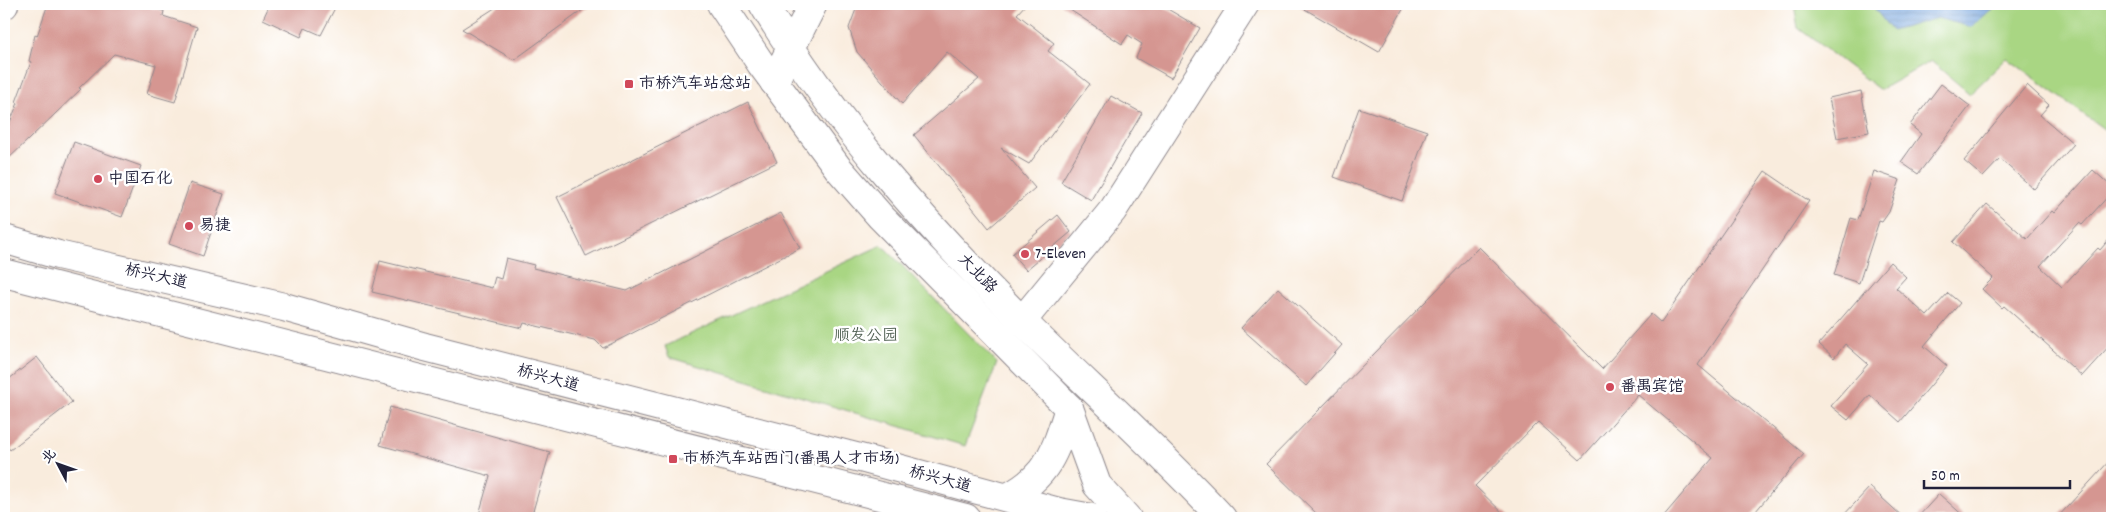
<svg xmlns="http://www.w3.org/2000/svg" width="2116" height="522" font-family="Dekko,'LXGW WenKai TC',sans-serif">
  <style>
    .green { fill: #a9d683; stroke: #667c5f }
    .water { fill: url(#water-rules); stroke: #4a628c }
    .building { fill: #d59691 }
    .lines { fill: none; stroke-linecap: round; stroke-linejoin: round }
    .minor-casing { stroke: #8e878c; stroke-width: 30 }
    .major-casing { stroke: #8e878c; stroke-width: 30 }
    .minor { stroke: #fff; stroke-width: 28 }
    .major { stroke: #fff; stroke-width: 28 }
    .poi-dot { fill: #d1495b; stroke: #fff; stroke-width: 2 }
    .labels { text-anchor: middle; dominant-baseline: central; stroke-width: 5; stroke-linejoin: round; paint-order: stroke }
    .poi-label { font-size: 16px; fill: #22223b; stroke: #fff; text-anchor: start }
    .street-label { font-size: 16px; fill: #22223b; stroke: #fff }
    .park-label { font-size: 16px; fill: #516154; stroke: #fff }
  </style>
  <defs>
    <pattern id="water-rules" width="6" height="5" patternUnits="userSpaceOnUse" patternTransform="scale(1.25)"><rect width="6" height="5" fill="#72a2dc"/><path d="M0 2.5h6" fill="none" stroke="#5d84b4"/></pattern>
  </defs>
  <rect width="100%" height="100%" fill="#fff"/>
  <filter id="ink" filterUnits="userSpaceOnUse"><feTurbulence type="fractalNoise" baseFrequency=".02" numOctaves="2"/><feDisplacementMap in="SourceGraphic" scale="10" xChannelSelector="R" yChannelSelector="G"/><feConvolveMatrix kernelMatrix="1 2 1 2 8 2 1 2 1" color-interpolation-filters="sRGB"/></filter>
  <filter id="wash" filterUnits="userSpaceOnUse"><feTurbulence type="fractalNoise" baseFrequency=".0096" numOctaves="4" result="noise"/><feDisplacementMap in="SourceGraphic" scale="20" xChannelSelector="R" yChannelSelector="G"/><feGaussianBlur stdDeviation="1.12" result="paint"/><feColorMatrix in="noise" values="0 0 0 0 0 0 0 0 0 0 0 0 0 0 0 0 0 1.4 0 .05"/><feComposite in="paint" operator="in"/></filter>
  <g filter="url(#wash)">
    <rect width="100%" height="100%" fill="#f9ecdd"/>
    <g class="green">
      <path d="M1794 4H2112V135L2007 58 1970 94 1931 61 1880 90 1798 28Z"/>
      <path d="M882 245 997 363 965 446 669 357 665 346Z"/>
    </g>
    <path class="water" d="M1871 4H1998L1971 27 1937 18 1892 31Z"/>
    <g id="blocks">
      <g class="building">
        <path d="M48 4H138L164 11 163 16 197 27 175 102 147 94 156 65 114 54 79 88 81 89 4 163V136L18 103 16 102 31 62 29 61 35 35 37 36Z"/>
        <path d="M270 4H337L321 35 305 28 301 37 263 19Z"/>
        <path d="M501 4H591L514 60 462 29Z"/>
        <path d="M858 4H1026L1017 14 1054 43 1048 51 1090 84 1029 164 1001 148 1035 188 989 228 914 135 979 79 947 52 902 104 857 52 849 28Z"/>
        <path d="M1061 4H1159L1200 28 1171 78 1136 58 1142 44 1128 35 1122 44Z"/>
        <path d="M1296 4H1406L1379 52Z"/>
        <path d="M1941 84 1970 106 1918 174 1901 162 1921 134 1910 125Z"/>
        <path d="M2027 85 2049 105 2040 115 2074 144 2034 189 2000 159 1983 177 1964 161Z"/>
        <path d="M1861 91 1869 132 1837 138 1829 98Z"/>
        <path d="M1111 96 1142 113 1091 200 1061 182Z"/>
        <path d="M748 102 777 162 586 256 557 197Z"/>
        <path d="M1359 108 1427 131 1402 201 1334 177Z"/>
        <path d="M74 142 141 166 122 217 55 193Z"/>
        <path d="M2093 170 2112 187V192L2082 225 2079 223 2040 266 2062 287 2098 248 2100 250 2112 236V343L2082 376 2004 306 2002 308 1982 289 1993 278 1953 242 1987 204 2027 239 2052 211 2054 213Z"/>
        <path d="M1765 171 1809 201 1698 365 1804 454 1750 518H1662L1713 458 1638 395 1580 460 1538 422 1475 486 1508 518H1321L1266 464 1479 247 1602 369 1651 314 1661 323Z"/>
        <path d="M1874 171 1900 180 1889 212 1882 222 1879 221 1859 283 1834 275 1851 218 1858 220Z"/>
        <path d="M190 183 224 194 203 256 169 244Z"/>
        <path d="M781 213 800 248 603 348 595 340 524 323 522 328 372 292 380 261 492 288 495 277 501 279 506 258 534 265 533 268 627 291Z"/>
        <path d="M1058 215 1071 232 1026 270 1012 254Z"/>
        <path d="M1890 262 1906 277 1896 288 1927 316 1948 293 1960 303 1924 346 1947 366 1900 422 1870 395 1848 420 1831 406 1868 364 1845 344 1834 358 1819 344Z"/>
        <path d="M1278 288 1342 345 1306 386 1241 328Z"/>
        <path d="M37 357 72 402 10 450 4 442V383Z"/>
        <path d="M390 407 550 452 531 518H478L490 476 380 445Z"/>
        <path d="M2112 458V518H2057Z"/>
        <path d="M1870 487 1904 518H1841Z"/>
        <path d="M1939 494 1966 518H1917Z"/>
      </g>
    </g>
  </g>
  <g filter="url(#ink)">
    <use href="#blocks" fill-opacity="0" stroke="#8e878c" stroke-width="1"/>
    <g class="lines">
      <g class="minor-casing">
        <g id="minor">
          <path d="M774 82 813 4"/>
          <path d="M1022 321 1113 210 1245 4"/>
        </g>
      </g>
      <g class="major-casing">
        <g id="major">
          <path d="M721 4 761 64 838 168 881 217 1069 408 1097 485 1127 518"/>
          <path d="M763 4C834 122 926 225 1023 322 1089 387 1159 450 1222 518"/>
          <path d="M4 5V4"/>
          <path d="M4 239 58 255 284 307 425 347 864 459 1059 512 1092 518"/>
          <path d="M4 273 966 518"/>
          <path d="M1008 497C1049 476 1056 449 1069 408"/>
        </g>
      </g>
      <use href="#minor" class="minor"/>
      <use href="#major" class="major"/>
    </g>
  </g>
  <g class="poi-dot">
    <rect x="624" y="79" width="10" height="10" rx="2.5"/>
    <circle cx="98" cy="179" r="5"/>
    <circle cx="189" cy="226" r="5"/>
    <circle cx="1025" cy="254" r="5"/>
    <circle cx="1610" cy="387" r="5"/>
    <rect x="668" y="454" width="10" height="10" rx="2.5"/>
  </g>
  <g class="labels">
    <g class="poi-label">
      <text x="639" y="84">市桥汽车站总站</text>
      <text x="108" y="179">中国石化</text>
      <text x="199" y="226">易捷</text>
      <text x="1035" y="254">7-Eleven</text>
      <text x="1620" y="387">番禺宾馆</text>
      <text x="683" y="459">市桥汽车站西门(番禺人才市场)</text>
    </g>
    <g class="street-label">
      <text transform="translate(977 274) rotate(46)">大北路</text>
      <text transform="translate(156 277) rotate(13)">桥兴大道</text>
      <text transform="translate(548 379) rotate(15)">桥兴大道</text>
      <text transform="translate(940 480) rotate(15)">桥兴大道</text>
    </g>
    <g class="park-label">
      <text x="866" y="336">顺发公园</text>
    </g>
  </g>
  <rect width="2116" height="522" fill="none" stroke="#fff" stroke-width="20"/>
  <g transform="translate(58 464) rotate(311)" stroke="#ffffff" stroke-width="4" paint-order="stroke">
  <path d="M0-4L9 19L0 12L-9 19Z" fill="#22223b"/>
  <text y="-8" font-size="14" font-weight="bold" text-anchor="middle" fill="#22223b">北</text>
  </g>
  <path d="M1924 480v8h146v-8" fill="none" stroke="#22223b" stroke-width="2.5"/>
  <text x="1931" y="480" font-size="15" fill="#22223b" stroke="#ffffff" stroke-width="4" paint-order="stroke">50 m</text>
</svg>
